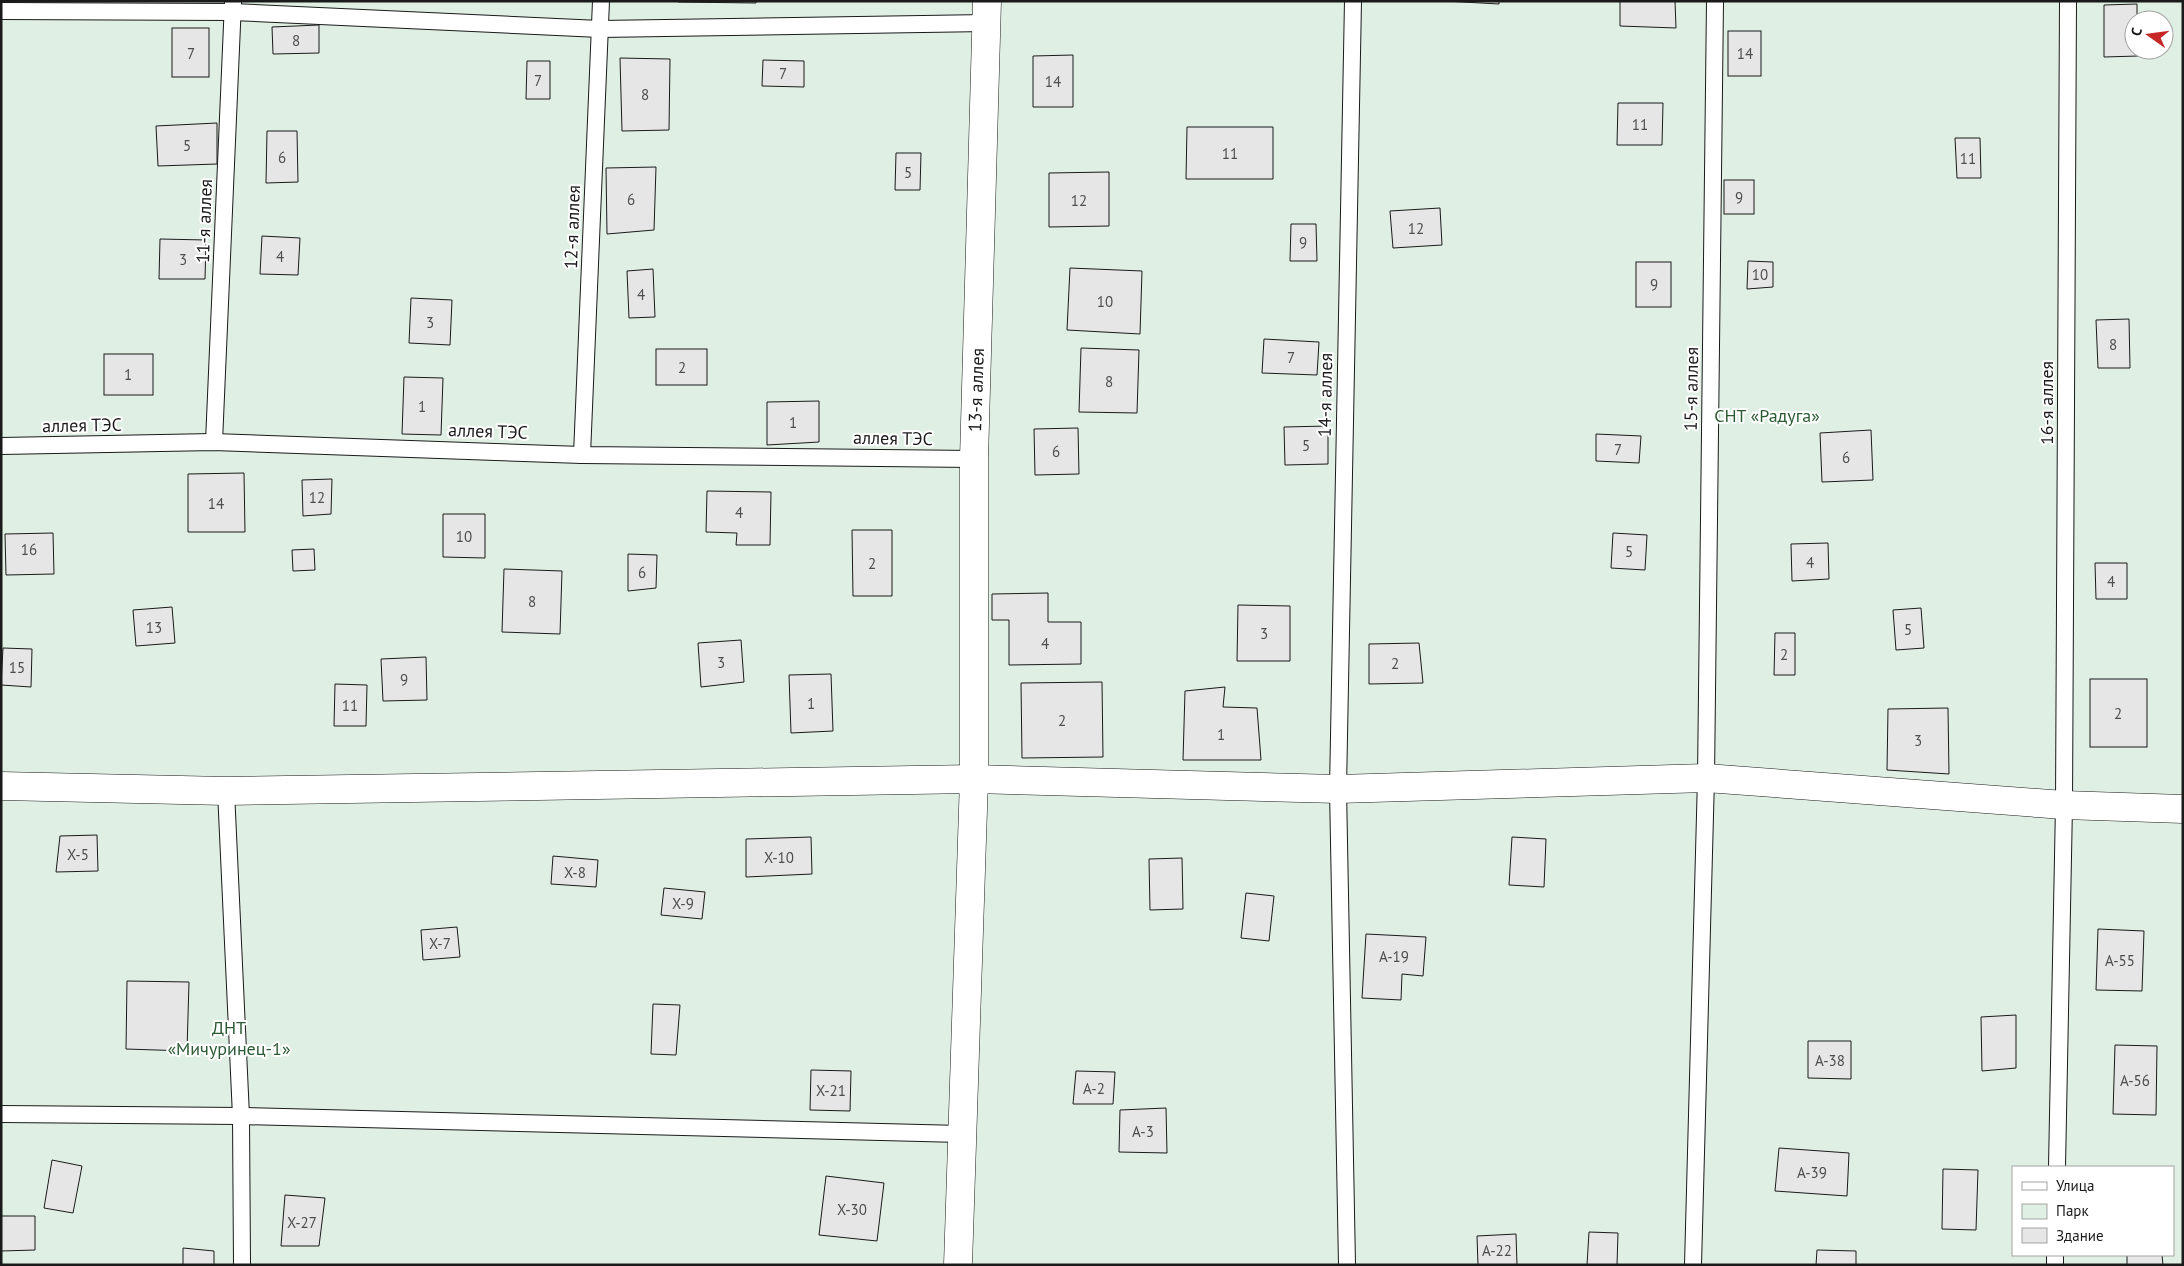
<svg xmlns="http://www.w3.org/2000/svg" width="2184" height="1266" font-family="'PT Sans',sans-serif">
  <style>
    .green { fill: #e0efe3; stroke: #6a6a6a; fill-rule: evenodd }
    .building { fill: #e6e6e6; stroke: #1a1a1a }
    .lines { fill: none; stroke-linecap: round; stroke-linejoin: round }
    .lane-casing { stroke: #1a1a1a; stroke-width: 18 }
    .street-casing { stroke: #1a1a1a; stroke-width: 29 }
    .lane { stroke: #fff; stroke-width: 16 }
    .street { stroke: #fff; stroke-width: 28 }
    .labels { text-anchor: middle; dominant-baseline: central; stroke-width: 4; stroke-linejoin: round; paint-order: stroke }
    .number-label { font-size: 15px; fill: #4d4d4d }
    .street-label { font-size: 18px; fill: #1a1a1a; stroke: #fff }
    .park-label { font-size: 18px; fill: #2b5a34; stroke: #fff }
  </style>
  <rect width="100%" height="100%" fill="#fff"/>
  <path class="green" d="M1 1H2183V1265H1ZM2134 20H2164V50H2134ZM2013 1167H2173V1255H2013Z"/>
  <g class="building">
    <path d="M678 1H756V3L678 2Z"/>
    <path d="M1445 1H1499V4Z"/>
    <path d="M1620 1H1675L1676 28 1620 26Z"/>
    <path d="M2137 4V20H2134V50H2138V56L2104 57V5Z"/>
    <path d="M319 25V53L273 54 272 27Z"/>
    <rect x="172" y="28" width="37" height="49"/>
    <rect x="1728" y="31" width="33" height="45"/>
    <path d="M1073 55V107H1033V56Z"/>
    <path d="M620 58 670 59 669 130 622 131Z"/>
    <path d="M763 60 804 61V87L762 86Z"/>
    <path d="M527 61H550V99H526Z"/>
    <path d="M1618 103H1663L1662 145H1617Z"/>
    <path d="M217 123V164L158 166 156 126Z"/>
    <path d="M1187 127H1273V179H1186Z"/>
    <path d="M267 131H297L298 182 266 183Z"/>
    <path d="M1955 138H1980L1981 178H1957Z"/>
    <path d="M896 153H921L920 190H895Z"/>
    <path d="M656 167 654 230 607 234 606 168Z"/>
    <path d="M1109 172V226L1049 227V173Z"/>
    <rect x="1724" y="180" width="30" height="34"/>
    <path d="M1440 208 1442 245 1393 248 1390 211Z"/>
    <path d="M1291 224H1316L1317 261H1290Z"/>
    <path d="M262 236 300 238 298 275 260 274Z"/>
    <path d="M160 239 206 240 205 279H159Z"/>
    <path d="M1748 261 1773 262V287L1747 289Z"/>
    <rect x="1636" y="262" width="35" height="45"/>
    <path d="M1070 268 1142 271 1140 334 1067 330Z"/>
    <path d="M653 269 655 317 629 318 627 271Z"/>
    <path d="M411 298 452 300 450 345 409 343Z"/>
    <path d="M2129 319 2130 368H2098L2096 320Z"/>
    <path d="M1264 339 1319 342 1317 375 1262 373Z"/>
    <path d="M1081 348 1139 350 1137 413 1079 412Z"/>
    <rect x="656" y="349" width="51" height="36"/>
    <rect x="104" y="354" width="49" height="41"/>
    <path d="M404 377 443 378 441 435 402 434Z"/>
    <path d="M819 401V442L767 445V402Z"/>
    <path d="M1328 426V464L1285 465 1284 427Z"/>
    <path d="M1078 428 1079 474 1035 475 1034 429Z"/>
    <path d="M1871 430 1873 480 1822 482 1820 433Z"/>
    <path d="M1596 434 1641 436 1639 463 1596 461Z"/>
    <path d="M244 473 245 532H188V474Z"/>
    <path d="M332 479 331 514 303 516 302 480Z"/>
    <path d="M707 491 771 492 770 545H736L737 533 706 532Z"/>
    <path d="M443 514H485V558L443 557Z"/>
    <path d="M852 530H892V596H853Z"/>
    <path d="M53 533 54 574 6 575 5 534Z"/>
    <path d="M1613 533 1647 535 1645 570 1611 568Z"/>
    <path d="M1828 543 1829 579 1792 581 1791 544Z"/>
    <path d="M314 549 315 570 293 571 292 550Z"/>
    <path d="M628 554 657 555 656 588 628 591Z"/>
    <path d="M2095 563H2127V599H2096Z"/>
    <path d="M504 569 562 571 560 634 502 632Z"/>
    <path d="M1048 593V622H1081V664L1009 665V620H992V594Z"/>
    <path d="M1238 605 1290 606V661H1237Z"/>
    <path d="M172 607 175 643 136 646 133 610Z"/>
    <path d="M1921 608 1924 648 1896 650 1893 610Z"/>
    <path d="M1775 633H1795V675H1774Z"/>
    <path d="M741 640 744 682 701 687 698 643Z"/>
    <path d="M1419 643 1423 683 1369 684V644Z"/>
    <path d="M3 648 32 649 31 687 1 685Z"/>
    <path d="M426 657 427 700 383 701 381 659Z"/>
    <path d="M831 674 833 731 791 733 789 675Z"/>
    <rect x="2090" y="679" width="57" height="68"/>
    <path d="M1102 682 1103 757 1022 758 1021 683Z"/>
    <path d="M335 684 367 685 366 726H334Z"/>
    <path d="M1225 687 1223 707 1257 708 1261 760H1183L1185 691Z"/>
    <path d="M1948 708 1949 774 1887 770 1888 709Z"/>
    <path d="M97 835 98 871 56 872 60 836Z"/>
    <path d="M811 837 812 874 746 877V839Z"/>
    <path d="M1512 837 1546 839 1544 887 1509 885Z"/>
    <path d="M553 856 598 860 596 887 551 884Z"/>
    <path d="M1182 858 1183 909 1150 910 1149 859Z"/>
    <path d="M664 888 705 892 702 919 661 915Z"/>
    <path d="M1246 893 1274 896 1269 941 1241 938Z"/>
    <path d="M457 927 460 957 423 960 421 930Z"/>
    <path d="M2098 929 2144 931 2142 991 2096 990Z"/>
    <path d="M1366 934 1426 937 1423 976 1402 974 1401 1000 1362 998Z"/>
    <path d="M127 981 189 982 187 1051 126 1049Z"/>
    <path d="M653 1004 680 1005 676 1055 651 1054Z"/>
    <path d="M2016 1015V1068L1982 1071 1981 1017Z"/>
    <path d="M1808 1041H1851V1079L1808 1078Z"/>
    <path d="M2115 1045 2157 1046 2156 1115 2113 1114Z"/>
    <path d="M811 1070 851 1071 850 1111 810 1110Z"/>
    <path d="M1076 1071 1115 1072 1113 1104H1073Z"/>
    <path d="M1166 1108 1167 1153 1119 1152 1120 1110Z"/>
    <path d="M1779 1148 1849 1153 1847 1196 1775 1191Z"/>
    <path d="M52 1160 82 1166 73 1213 44 1208Z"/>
    <path d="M1943 1169 1978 1170 1976 1230 1942 1229Z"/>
    <path d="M826 1176 884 1183 877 1241 819 1235Z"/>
    <path d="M285 1195 325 1198 319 1246H281Z"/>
    <path d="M1 1216H35V1250L1 1251Z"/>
    <path d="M1589 1232 1618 1233 1617 1265H1587Z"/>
    <path d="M1516 1234 1517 1265H1478L1477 1236Z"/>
    <path d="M183 1248 214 1251V1265H183Z"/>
    <path d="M1817 1250 1856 1251V1265H1816Z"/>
    <path d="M2127 1255H2162L2163 1265H2127Z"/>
  </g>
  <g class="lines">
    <g class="lane-casing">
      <g id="lane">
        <path d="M1 11 232 12 600 29 987 23"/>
        <path d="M214 442 233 2"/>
        <path d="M1 446 214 442 582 455 974 459"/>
        <path d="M582 455 601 1"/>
        <path d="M226 791 241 1116 242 1265"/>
        <path d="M1 1114 241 1116 961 1134"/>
        <path d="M2057 1167 2064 805 2068 1"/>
        <path d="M1347 1265 1338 789 1353 1"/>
        <path d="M1693 1265 1706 778 1715 1"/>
        <path d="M2055 1265V1255"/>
      </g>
    </g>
    <g class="street-casing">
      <g id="street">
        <path d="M1 786 226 791 974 779 1338 789 1706 778 2064 805 2183 809"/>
        <path d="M958 1265 974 779V459L987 1"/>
      </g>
    </g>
    <use href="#lane" class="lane"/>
    <use href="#street" class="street"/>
  </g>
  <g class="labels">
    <g class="number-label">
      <text x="296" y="40">8</text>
      <text x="191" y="53">7</text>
      <text x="1745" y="53">14</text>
      <text x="783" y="73">7</text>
      <text x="538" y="80">7</text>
      <text x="1053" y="81">14</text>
      <text x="645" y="94">8</text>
      <text x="1640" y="124">11</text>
      <text x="187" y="145">5</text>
      <text x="1230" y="153">11</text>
      <text x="282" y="157">6</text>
      <text x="1968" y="158">11</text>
      <text x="908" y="172">5</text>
      <text x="1739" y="197">9</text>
      <text x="631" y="199">6</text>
      <text x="1079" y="200">12</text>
      <text x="1416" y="228">12</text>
      <text x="1303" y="242">9</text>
      <text x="280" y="256">4</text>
      <text x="183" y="259">3</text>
      <text x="1760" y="274">10</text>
      <text x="1654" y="284">9</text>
      <text x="641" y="294">4</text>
      <text x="1105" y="301">10</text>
      <text x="430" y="322">3</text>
      <text x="2113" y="344">8</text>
      <text x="1291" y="357">7</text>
      <text x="682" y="367">2</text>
      <text x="128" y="374">1</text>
      <text x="1109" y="381">8</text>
      <text x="422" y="406">1</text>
      <text x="793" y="422">1</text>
      <text x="1306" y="445">5</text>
      <text x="1618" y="449">7</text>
      <text x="1056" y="451">6</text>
      <text x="1846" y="457">6</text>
      <text x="317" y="497">12</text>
      <text x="216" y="503">14</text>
      <text x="739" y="512">4</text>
      <text x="464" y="536">10</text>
      <text x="29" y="549">16</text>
      <text x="1629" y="551">5</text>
      <text x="1810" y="562">4</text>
      <text x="872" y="563">2</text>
      <text x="642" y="572">6</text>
      <text x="2111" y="581">4</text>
      <text x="532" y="601">8</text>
      <text x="154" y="627">13</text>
      <text x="1908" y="629">5</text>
      <text x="1264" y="633">3</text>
      <text x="1045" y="643">4</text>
      <text x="1784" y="654">2</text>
      <text x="721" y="662">3</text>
      <text x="1395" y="663">2</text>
      <text x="17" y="667">15</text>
      <text x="404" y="679">9</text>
      <text x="811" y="703">1</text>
      <text x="350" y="705">11</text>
      <text x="2118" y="713">2</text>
      <text x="1062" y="720">2</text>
      <text x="1221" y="734">1</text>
      <text x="1918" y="740">3</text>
      <text x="78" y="854">Х-5</text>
      <text x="779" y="857">Х-10</text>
      <text x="575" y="872">Х-8</text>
      <text x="683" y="903">Х-9</text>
      <text x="440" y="943">Х-7</text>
      <text x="1394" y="956">А-19</text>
      <text x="2120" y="960">А-55</text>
      <text x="1830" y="1060">А-38</text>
      <text x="2135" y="1080">А-56</text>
      <text x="1094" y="1088">А-2</text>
      <text x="831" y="1090">Х-21</text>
      <text x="1143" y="1131">А-3</text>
      <text x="1812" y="1172">А-39</text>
      <text x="852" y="1209">Х-30</text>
      <text x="302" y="1222">Х-27</text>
      <text x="1497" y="1250">А-22</text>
    </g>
    <g class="street-label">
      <text transform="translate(204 221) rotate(-88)">11-я аллея</text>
      <text transform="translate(572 227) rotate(-88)">12-я аллея</text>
      <text transform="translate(1691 389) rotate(-89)">15-я аллея</text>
      <text transform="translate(976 390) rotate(-88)">13-я аллея</text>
      <text transform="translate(1325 395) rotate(-89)">14-я аллея</text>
      <text transform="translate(2046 403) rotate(-90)">16-я аллея</text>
      <text transform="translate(82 425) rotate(-1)">аллея ТЭС</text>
      <text transform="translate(488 431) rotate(2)">аллея ТЭС</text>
      <text transform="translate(893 438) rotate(1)">аллея ТЭС</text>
    </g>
    <g class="park-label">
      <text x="1767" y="415">СНТ «Радуга»</text>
      <text x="229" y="1027">ДНТ<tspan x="229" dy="21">«Мичуринец-1»</tspan></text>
    </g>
  </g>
  <rect width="2184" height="1266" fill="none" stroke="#1a1a1a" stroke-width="5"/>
  <rect x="2012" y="1166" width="162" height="90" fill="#ffffff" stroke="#a3a3a3"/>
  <rect x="2022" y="1182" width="25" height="8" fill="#ffffff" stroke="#a3a3a3"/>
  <text x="2056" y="1191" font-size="15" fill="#1a1a1a">Улица</text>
  <rect x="2022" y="1204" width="25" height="15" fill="#e0efe3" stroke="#a3a3a3"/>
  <text x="2056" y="1216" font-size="15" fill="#1a1a1a">Парк</text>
  <rect x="2022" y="1228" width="25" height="15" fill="#e6e6e6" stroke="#a3a3a3"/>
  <text x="2056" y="1241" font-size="15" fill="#1a1a1a">Здание</text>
  <g transform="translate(2149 35) rotate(284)"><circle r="24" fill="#ffffff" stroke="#a3a3a3"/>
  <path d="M0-4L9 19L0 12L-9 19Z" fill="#c62828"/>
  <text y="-8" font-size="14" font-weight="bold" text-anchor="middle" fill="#1a1a1a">С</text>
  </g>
</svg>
